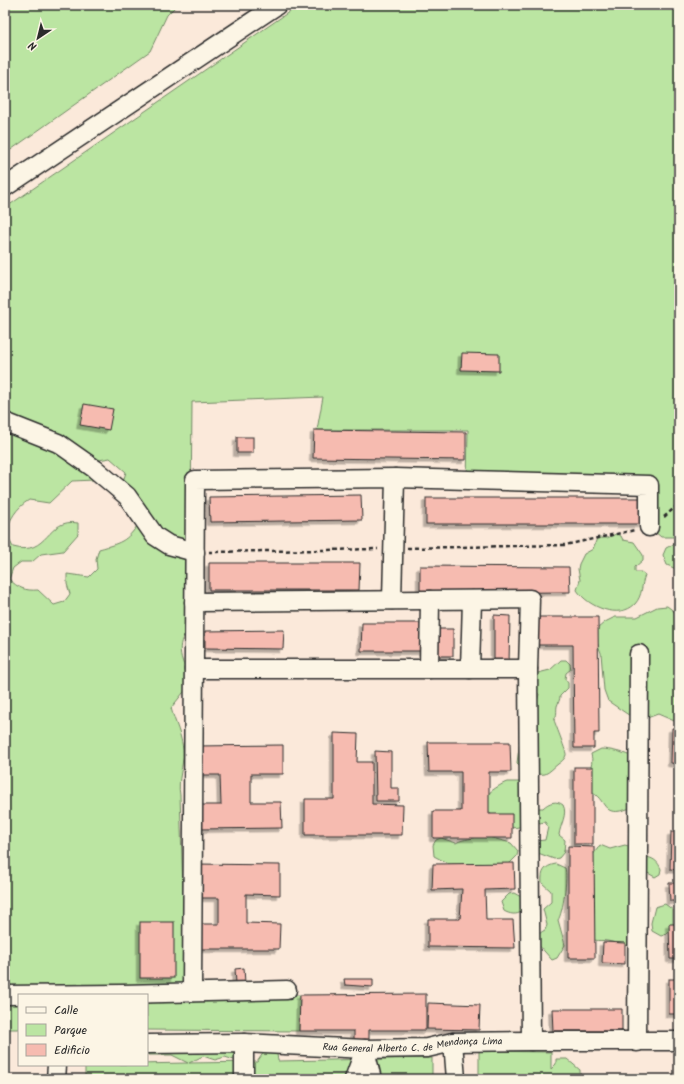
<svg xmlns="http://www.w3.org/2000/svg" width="684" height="1084" font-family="Kalam,sans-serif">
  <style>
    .green { fill: #bbe5a2; stroke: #738866; fill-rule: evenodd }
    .building { fill: #f6bbb0; stroke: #2b2b2b; filter: url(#shadow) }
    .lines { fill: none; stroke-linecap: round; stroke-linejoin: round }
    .minor-casing { stroke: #2b2b2b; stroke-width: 21 }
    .path { stroke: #2b2b2b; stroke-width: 2.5; stroke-dasharray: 4 3; stroke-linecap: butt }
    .minor { stroke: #fcf5e5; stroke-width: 18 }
    .labels { text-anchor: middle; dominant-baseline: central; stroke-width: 4; stroke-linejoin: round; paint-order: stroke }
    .street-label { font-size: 10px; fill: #2b2b2b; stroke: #fcf5e5 }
  </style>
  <defs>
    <filter id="shadow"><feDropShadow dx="-3.5" dy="3.5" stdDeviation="0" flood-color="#0004"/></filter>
  </defs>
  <rect width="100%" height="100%" fill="#fbe9da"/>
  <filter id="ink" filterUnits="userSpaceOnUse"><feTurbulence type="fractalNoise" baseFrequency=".025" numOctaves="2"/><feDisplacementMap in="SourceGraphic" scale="8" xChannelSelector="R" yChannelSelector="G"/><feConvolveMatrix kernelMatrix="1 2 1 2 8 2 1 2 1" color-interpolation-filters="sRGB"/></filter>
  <g filter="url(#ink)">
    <g class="green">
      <path d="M5 5H177L167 15 150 51 5 154Z"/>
      <path d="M299 5H679V537H661L649 527 652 482H467L468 430H317L323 397 192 402 190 628C172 646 183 662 191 683L171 708C175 723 182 735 183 751 184 766 177 780 180 795L186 991 190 999 300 995 299 1031 147 1030V995H19V1029H5V208ZM110 458 126 472 123 482 142 519C127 541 124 542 99 549L96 559 97 569 89 577 67 574V584L70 594 64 602 54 605 38 590C25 591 18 588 9 579L13 568 21 562H32L41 554 63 551 78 534V523C46 517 49 557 13 547L6 534C9 520 16 508 29 500L49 503 72 481 94 480 95 469 99 460Z"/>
      <path d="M616 534 621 536 623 540 634 542 643 555V560L635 567V572H641L645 575C641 585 643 595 635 604 619 620 588 607 577 590L580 580 578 569 579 564 584 554 593 549 597 538H607Z"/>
      <path d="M676 543H679V568L676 569 667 565 663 555 666 548Z"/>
      <path d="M667 606 679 615V625L676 629 679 639V723L658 714 647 718 636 720 608 701 604 690 601 653 597 642V629L605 622 615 617H637L657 607Z"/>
      <path d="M561 660H566L570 664 571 669 566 673 565 679 568 683V688L560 696C560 700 558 703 557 706 556 712 558 714 554 720 556 726 567 753 566 755 565 759 561 762 558 764 554 767 550 772 545 774 536 776 523 770 517 763L519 747 533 700 538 699 539 694 534 690V674L550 670Z"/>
      <path d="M601 749C609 749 626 753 632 757L630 808C600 820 608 798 590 792 584 780 595 766 591 754Z"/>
      <path d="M507 782H521L538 808H543C549 802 557 800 563 805 568 814 560 825 559 835L565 840 564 852 559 858 554 859 538 853 536 841 545 840 548 827 545 822 540 823 538 821C529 823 517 830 508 827 496 823 483 809 487 796 488 792 503 783 507 782Z"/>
      <path d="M481 835 511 843 518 851 517 856 509 864H449L434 856 433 845 436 840 441 838 456 843C464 838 473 840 481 835Z"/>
      <path d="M600 845 610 849 625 845 630 847 631 943C621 949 618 942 607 941 603 940 599 941 594 940L593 855Z"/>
      <path d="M647 857C655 859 658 862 661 869L660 874 655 877 646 872 643 862Z"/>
      <path d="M556 864 565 868C568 876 563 913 558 920L565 945 557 958 552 960 537 943C537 936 539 933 545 930L547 925 543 909 551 902V891L542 883C541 872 544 866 556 864Z"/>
      <path d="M514 893 521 897 522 911C517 916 509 914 504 911L501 902 509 894Z"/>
      <path d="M665 904 673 910V926L667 934 661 936 652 931 651 923 655 907Z"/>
      <path d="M239 1044 237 1061 225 1057 215 1060 203 1056 189 1063 257 1062 264 1052 274 1050 277 1054 278 1061 432 1058V1079H85V1065L188 1063 172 1055H148L147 1045Z"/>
      <path d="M479 1051 551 1052V1069L556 1064V1059H567L580 1070V1075L576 1079H479Z"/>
    </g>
    <g class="building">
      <path d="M462 353 499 354V371L461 370Z"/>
      <path d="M84 404 113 409 109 430 80 425Z"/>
      <path d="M314 430 466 432V460L313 458Z"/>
      <rect x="237" y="437" width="16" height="16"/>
      <path d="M361 495 362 520 210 522 209 497Z"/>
      <rect x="426" y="498" width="215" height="26"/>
      <path d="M209 563H360L359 590H209Z"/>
      <path d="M420 566 569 567 570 592 420 593Z"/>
      <path d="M494 615 510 616 509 663H494Z"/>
      <path d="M535 617H598L599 733H594V748H574L573 645H536Z"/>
      <path d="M362 623H426V651H361Z"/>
      <rect x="430" y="629" width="23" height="27"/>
      <path d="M284 630 283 649 205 648V631Z"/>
      <path d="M672 728H679V764L671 763Z"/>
      <path d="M334 733 358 734 357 762H372V804L403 805 402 835H305V799H334Z"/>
      <path d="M428 742H510L511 772H489V814H512V838H433V811H461V772H429Z"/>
      <path d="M283 745V774H251V802H281L282 828 200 829V805H221L220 775H198L197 746Z"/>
      <path d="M375 751 391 752V788H399V801H376Z"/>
      <rect x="574" y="767" width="19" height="77"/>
      <path d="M671 832H679V870L670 869Z"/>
      <path d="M568 846 594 847 595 958H568Z"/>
      <path d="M514 863 515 889 485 890 486 920H513L515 948 428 947V919H460L462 889 432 890 433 864Z"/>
      <path d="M195 864 280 865V895L246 894V923L280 924 279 949H195V924H219V898H195Z"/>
      <path d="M669 883H679V901H670Z"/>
      <rect x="140" y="922" width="34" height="56"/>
      <path d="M669 924H679V959H670Z"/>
      <path d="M603 942 625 943V964L602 963Z"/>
      <path d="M244 968 245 983H236L235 969Z"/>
      <path d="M344 979H373V987L345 985Z"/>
      <rect x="669" y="979" width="10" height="35"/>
      <path d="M426 994V1030H369V1040H354V1031H299L300 995Z"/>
      <path d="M428 1003 480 1005 479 1030 427 1029Z"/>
      <path d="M552 1009H622V1031H553Z"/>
      <path d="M124 1076V1079H110V1078Z"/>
    </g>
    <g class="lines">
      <g class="minor-casing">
        <g id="minor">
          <path d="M5 187 277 5"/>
          <path d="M5 422 58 443 95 469 127 496 155 536 169 545 195 552"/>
          <path d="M392 600 395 478"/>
          <path d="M194 602 530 599 528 669 531 1041"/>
          <path d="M194 669H528"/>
          <path d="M429 669 430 600"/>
          <path d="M470 669 472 600"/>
          <path d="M192 992 195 480 395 478 649 485V527"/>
          <path d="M5 995 122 994 287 990"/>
          <path d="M453 1042 456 1079"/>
          <path d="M637 1042 639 654"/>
          <path id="s1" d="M147 1044 244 1043 365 1049 427 1048 453 1042 531 1041H679"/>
          <path d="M365 1050 372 1079"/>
          <path d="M56 1079 57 1065"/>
          <path d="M244 1079V1043"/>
          <path d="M354 1079 365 1049"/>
        </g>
      </g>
      <g class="path">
        <path d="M664 517 679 504"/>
        <path d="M407 548 565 545 635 530"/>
        <path d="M209 552 378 549"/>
      </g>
      <use href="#minor" class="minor"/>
    </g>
  </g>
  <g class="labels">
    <g class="street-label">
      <text stroke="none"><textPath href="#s1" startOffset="266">Rua General Alberto C. de Mendonça Lima</textPath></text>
    </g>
  </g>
  <rect width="684" height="1084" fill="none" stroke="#fcf5e5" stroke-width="20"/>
  <rect x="10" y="10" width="664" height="1064" fill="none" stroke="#2b2b2b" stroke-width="1.5" filter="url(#ink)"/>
  <rect x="18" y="994" width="130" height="72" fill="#fcf5e5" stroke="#a8a49b"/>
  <rect x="26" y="1007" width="20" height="6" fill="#fcf5e5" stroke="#a8a49b"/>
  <text x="54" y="1014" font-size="12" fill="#2b2b2b">Calle</text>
  <rect x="26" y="1024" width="20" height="12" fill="#bbe5a2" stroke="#a8a49b"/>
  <text x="54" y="1034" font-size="12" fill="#2b2b2b">Parque</text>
  <rect x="26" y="1044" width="20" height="12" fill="#f6bbb0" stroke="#a8a49b"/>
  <text x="54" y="1054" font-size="12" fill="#2b2b2b">Edificio</text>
  <g transform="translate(38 38) rotate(215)" stroke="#fcf5e5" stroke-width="3" paint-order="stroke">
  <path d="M0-3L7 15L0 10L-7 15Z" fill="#2b2b2b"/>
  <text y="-6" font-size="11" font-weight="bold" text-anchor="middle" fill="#2b2b2b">N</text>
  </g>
</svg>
